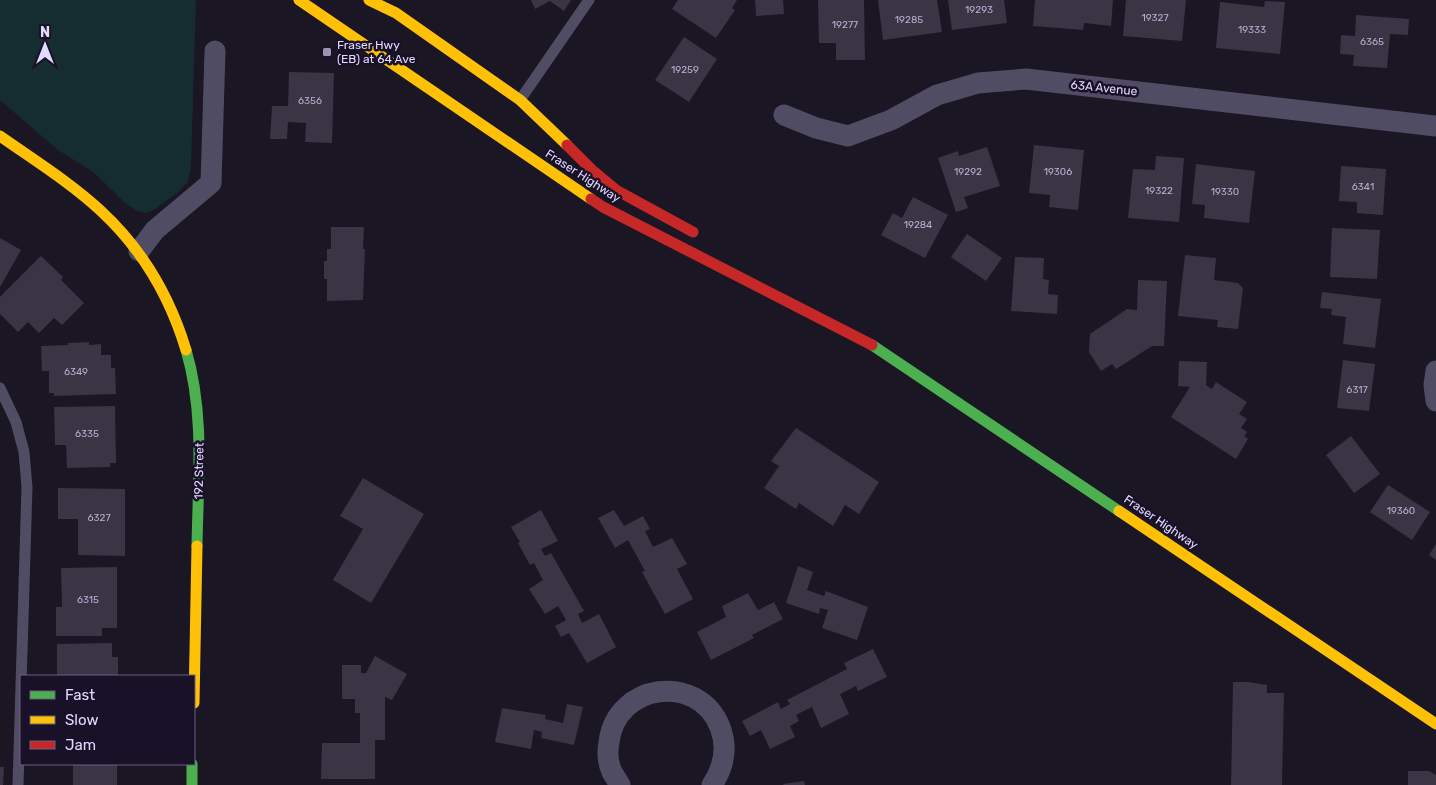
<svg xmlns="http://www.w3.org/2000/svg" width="1436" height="785" font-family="Rubik,sans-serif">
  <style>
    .green { fill: #152c30 }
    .building { fill: #3a3445 }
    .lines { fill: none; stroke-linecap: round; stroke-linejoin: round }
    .lane { stroke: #504c63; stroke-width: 11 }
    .street { stroke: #504c63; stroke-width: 21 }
    .fast { stroke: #4caf50; stroke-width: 11 }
    .slow { stroke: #ffc107; stroke-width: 11 }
    .jam { stroke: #c62828; stroke-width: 11 }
    .poi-dot { fill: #9c95b1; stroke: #181128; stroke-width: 2 }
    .labels { text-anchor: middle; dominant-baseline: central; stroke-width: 5; stroke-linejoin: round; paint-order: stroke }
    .number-label { font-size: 10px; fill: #b8b0d0 }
    .poi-label { font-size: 12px; fill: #e2dafe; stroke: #181128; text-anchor: start }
    .street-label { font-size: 12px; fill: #e2dafe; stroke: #181128 }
  </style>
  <rect width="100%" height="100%" fill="#1a1623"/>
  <path class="green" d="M0 0H196L191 166 188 181 180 191 155 209 146 213 137 211 126 204 110 188 93 172 58 150 0 100Z"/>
  <g class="building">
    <path d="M531 0H571L564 11 550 1 535 9Z"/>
    <path d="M678 0H737L732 8 735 10 716 38 672 9Z"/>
    <path d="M755 0H783L784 14 756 16Z"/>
    <path d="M818 0H864L865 60H836V43H819Z"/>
    <path d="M878 0H937L942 32 883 40Z"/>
    <path d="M948 0H1004L1007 23 952 30Z"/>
    <path d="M1035 0H1113L1111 26 1084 23 1083 30 1033 26Z"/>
    <path d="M1126 0H1186L1182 41 1123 36Z"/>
    <path d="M1265 1 1285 2 1280 54 1216 48 1220 2 1264 7Z"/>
    <path d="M1356 15 1409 19 1408 35 1390 34 1387 68 1353 66 1354 55 1340 54 1341 35 1355 36Z"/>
    <path d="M684 37 717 59 689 102 655 80Z"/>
    <path d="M289 72 334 73 332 143 305 142 306 123 288 122 287 139H270L272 106H288Z"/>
    <path d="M1034 145 1084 150 1078 210 1049 207 1050 195 1029 193Z"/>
    <path d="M987 147 1000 186 964 197 968 208 956 212 938 158 958 151 959 156Z"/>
    <path d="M1156 156 1184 158 1179 222 1128 218 1133 169 1155 170Z"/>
    <path d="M1196 164 1255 171 1249 223 1204 218 1205 205 1192 204Z"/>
    <path d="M1341 166 1386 169 1383 215 1357 213V202L1339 201Z"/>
    <path d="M913 197 948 215 925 258 881 235 893 213 902 218Z"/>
    <path d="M331 227H364L363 249H365L363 300 327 301V279H324V261H327V249H331Z"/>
    <path d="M1332 228 1380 230 1377 279 1330 277Z"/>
    <path d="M967 234 1002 258 986 281 951 257Z"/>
    <path d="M0 238 21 250 0 287Z"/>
    <path d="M1185 255 1216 258 1214 280 1238 283 1243 288 1238 329 1217 327 1218 320 1178 316Z"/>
    <path d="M41 256 63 277 61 280 84 303 62 325 54 318 39 333 28 322 18 332 0 314V297Z"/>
    <path d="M1015 257 1044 258 1043 279 1049 280 1048 294 1058 295 1057 314 1011 311Z"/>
    <path d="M1138 280 1167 281 1164 346H1152L1116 369 1112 364 1101 371 1089 352 1090 334 1127 309 1137 310Z"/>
    <path d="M1322 292 1381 299 1375 348 1343 344 1346 317 1331 315 1332 309 1320 308Z"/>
    <path d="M89 342V345L101 344V355H111V368H115L116 394 54 396V393H49V371H42L41 346 68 345V343Z"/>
    <path d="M1343 360 1375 364 1369 411 1337 408Z"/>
    <path d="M1179 361 1207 362 1206 385 1212 389 1216 382 1247 402 1239 414 1247 419 1241 428 1247 432 1244 436 1248 439 1236 459 1171 417 1190 387 1178 386Z"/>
    <path d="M115 406 116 463H110V467L67 468 66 445H55L54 407Z"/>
    <path d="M796 428 879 482 859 514 845 505 833 526 799 503 796 509 764 488 779 466 771 461Z"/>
    <path d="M1351 436 1380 474 1354 493 1326 455Z"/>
    <path d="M363 478 424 514 371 603 333 580 363 529 340 516Z"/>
    <path d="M1388 485 1430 512 1412 540 1370 512Z"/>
    <path d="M58 488 125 489V556L78 555V519H58Z"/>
    <path d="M541 510 558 541 541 549 545 556 551 553 584 611 578 614 582 623 599 614 616 647 587 663 569 633 561 637 555 626 566 620 558 606 545 614 529 589 543 580 534 563 530 565 518 543 520 542 511 527Z"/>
    <path d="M614 510 624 526 643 516 650 529 645 531 653 547 672 538 687 564 677 569 693 599 665 614 642 572 645 571 628 540 615 548 598 518Z"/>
    <path d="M1436 544V560L1429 555Z"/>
    <path d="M798 566 813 572 807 590 824 596 826 591 868 607 857 640 822 628 828 610 820 608 819 614 786 603Z"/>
    <path d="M117 567V628H102V636H56V607H62L61 568Z"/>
    <path d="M748 593 758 610 774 602 783 619 752 635 754 638 711 660 697 632 726 617 722 606Z"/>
    <path d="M112 643V657H118V676H57V644Z"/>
    <path d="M873 649 887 677 858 691 856 686 840 694 849 714 821 728 812 707 796 715 799 721 790 726 795 737 770 749 761 730 750 736 742 721 778 702 781 709 790 704 787 700 847 669 844 663Z"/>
    <path d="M375 656 407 674 392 700 385 697V740H375V779H321L322 743H360V713H355V699H342V665H361V673H366Z"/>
    <path d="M1233 682H1248L1267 685V693H1284L1282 785H1231Z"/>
    <path d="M567 704 583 707 574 745 541 738 542 732 534 730 531 749 495 742 502 708 546 715 545 719 563 723Z"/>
    <rect x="73" y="764" width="44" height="21"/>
    <path d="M0 767H4L3 785H0Z"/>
    <path d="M1408 771H1429L1436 775V785H1408Z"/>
    <path d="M804 781 805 785H784L783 784Z"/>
  </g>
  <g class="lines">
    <g class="lane">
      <path d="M520 100 589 0"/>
      <path d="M0 388 16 422 24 452 27 487 18 785"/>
    </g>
    <g class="street">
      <path d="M784 115 816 128 848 136 891 120 937 95 978 83 1026 79 1436 126"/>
      <path d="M139 251 155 230 211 183 215 51"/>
      <path d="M1436 371 1434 385 1436 401"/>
      <path d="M620 785C618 781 614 776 612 772 608 763 607 752 609 742 616 683 698 672 720 727 728 748 724 767 712 785"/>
    </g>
    <g class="fast">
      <path d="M872 345 1119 511"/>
      <path d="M186 350C205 414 198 480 197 546"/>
      <path d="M192 764V785"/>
    </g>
    <g class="slow">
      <path d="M299 0 591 199"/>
      <path d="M369 0 396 13 520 100 567 145"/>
      <path d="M0 136C34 160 71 183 101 211 142 249 170 297 186 350"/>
      <path d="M1119 511 1436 724"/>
      <path d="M194 703 197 546"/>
    </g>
    <g class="jam">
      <path d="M567 145 592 170 616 190 693 232"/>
      <path d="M591 199 603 207 872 345"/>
    </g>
  </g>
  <rect class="poi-dot" x="322" y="47" width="10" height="10" rx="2.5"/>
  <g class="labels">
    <g class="number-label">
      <text x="979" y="10">19293</text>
      <text x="1155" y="18">19327</text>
      <text x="909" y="20">19285</text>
      <text x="845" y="25">19277</text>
      <text x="1252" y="30">19333</text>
      <text x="1372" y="42">6365</text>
      <text x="685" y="70">19259</text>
      <text x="310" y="101">6356</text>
      <text x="968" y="172">19292</text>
      <text x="1058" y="172">19306</text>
      <text x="1363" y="187">6341</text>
      <text x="1159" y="191">19322</text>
      <text x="1225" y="192">19330</text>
      <text x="918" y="225">19284</text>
      <text x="76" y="372">6349</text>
      <text x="1357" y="390">6317</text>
      <text x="87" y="434">6335</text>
      <text x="1401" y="511">19360</text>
      <text x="99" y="518">6327</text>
      <text x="88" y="600">6315</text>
    </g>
    <g class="poi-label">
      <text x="337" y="45">Fraser Hwy<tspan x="337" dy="14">(EB) at 64 Ave</tspan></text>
    </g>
    <g class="street-label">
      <text transform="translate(1104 88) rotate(6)">63A Avenue</text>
      <text transform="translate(583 176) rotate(33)">Fraser Highway</text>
      <text transform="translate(199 471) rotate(-89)">192 Street</text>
      <text transform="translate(1161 522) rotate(34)">Fraser Highway</text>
    </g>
  </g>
  <rect x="20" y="675" width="175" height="90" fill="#181128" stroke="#69617e"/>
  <rect x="30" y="691" width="25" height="8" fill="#4caf50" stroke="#69617e"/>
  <text x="65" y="700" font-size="15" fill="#e2dafe">Fast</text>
  <rect x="30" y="716" width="25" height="8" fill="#ffc107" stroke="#69617e"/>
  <text x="65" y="725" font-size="15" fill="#e2dafe">Slow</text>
  <rect x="30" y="741" width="25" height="8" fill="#c62828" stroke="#69617e"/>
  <text x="65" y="750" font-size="15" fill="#e2dafe">Jam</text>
  <g transform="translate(45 45)" stroke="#181128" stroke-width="4" paint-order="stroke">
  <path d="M0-4L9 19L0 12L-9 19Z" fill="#e2dafe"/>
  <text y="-8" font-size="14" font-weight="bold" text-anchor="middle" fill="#e2dafe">N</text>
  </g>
</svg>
